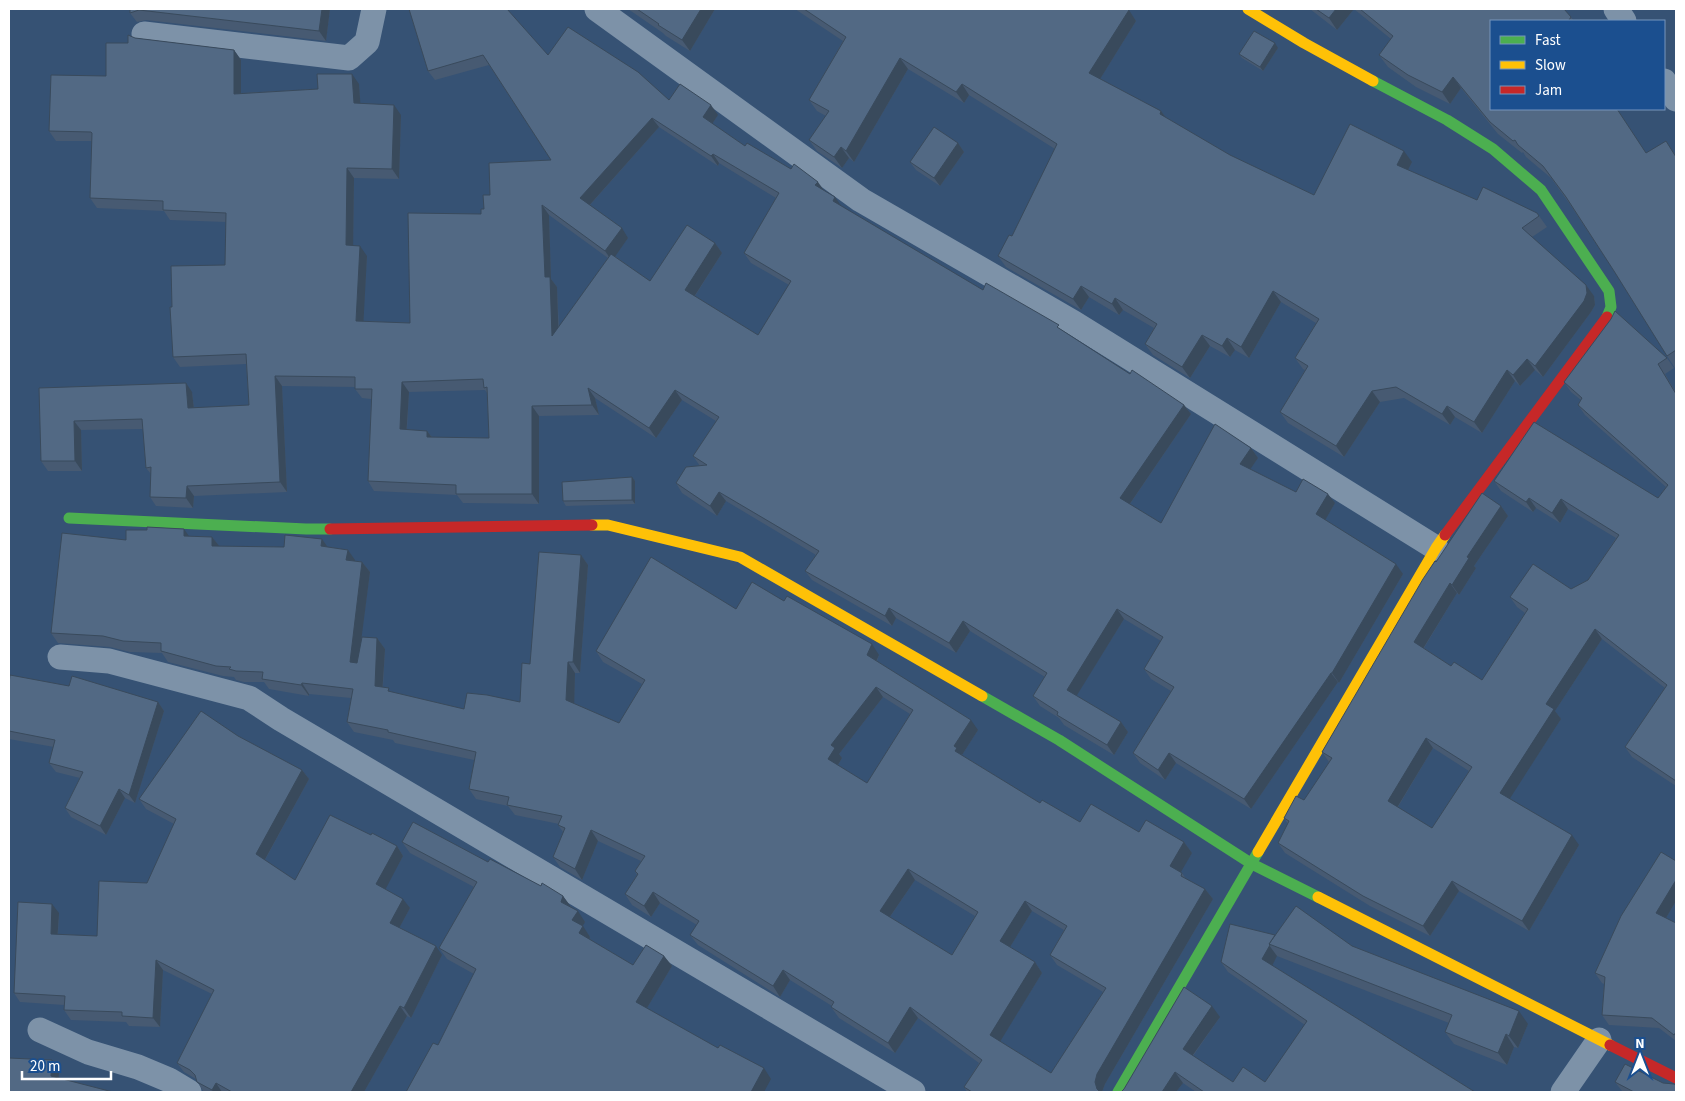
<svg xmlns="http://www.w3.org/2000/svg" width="1685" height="1101" font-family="'Source Sans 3',sans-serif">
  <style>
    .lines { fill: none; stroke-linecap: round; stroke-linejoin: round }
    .street { stroke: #7d92a8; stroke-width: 25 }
    .fast { stroke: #4caf50; stroke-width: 11 }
    .slow { stroke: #ffc107; stroke-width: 11 }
    .jam { stroke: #c62828; stroke-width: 11 }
    .wall { fill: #475a72; fill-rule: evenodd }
    .shaded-wall { fill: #394a5c }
    .building { fill: #526984; stroke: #394a5c; fill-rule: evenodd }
  </style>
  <rect width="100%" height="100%" fill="#365274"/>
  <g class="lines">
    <g class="street">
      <path d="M597 9 861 200 1074 323 1436 548"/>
      <path d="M1616 9 1624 21"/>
      <path d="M144 34 349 58 367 42 374 9"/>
      <path d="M1664 81 1676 99"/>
      <path d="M60 657 109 661 249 698 281 719 913 1092"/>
      <path d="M40 1030 88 1052 138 1067 169 1080 189 1092"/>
      <path d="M1563 1092 1599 1040"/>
    </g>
    <g class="fast">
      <path d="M1373 81 1447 120 1493 149 1541 190 1609 291 1611 307 1607 317"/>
      <path d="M69 518 306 529H330"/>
      <path d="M982 696 1059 740 1252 864 1318 897"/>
      <path d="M1118 1092 1258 852"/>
    </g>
    <g class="slow">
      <path d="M1248 9 1304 43 1373 81"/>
      <path d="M592 525H608L740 557 982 696"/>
      <path d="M1258 852 1436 548 1445 535"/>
      <path d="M1318 897 1610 1045"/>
    </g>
    <g class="jam">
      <path d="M330 529 592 525"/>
      <path d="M1445 535 1607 317"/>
      <path d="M1610 1045 1676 1078"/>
    </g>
  </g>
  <g class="wall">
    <path d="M130 9H330L326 41 146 20 137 22 130 13Z"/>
    <path d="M409 9 548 55 669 100 718 115 712 124 745 146 824 191 841 206 983 290 1062 330 1130 374 1184 405 1191 414 1130 504 1161 523 1251 448 1258 458 1250 469 1296 492 1335 503 1325 520 1403 574 1339 683 1338 682 1251 809 1176 763 1165 780 1140 763 1133 753 1171 691 1151 679 1144 669 1161 641 1124 619 1076 696 1121 722 1128 732 1114 755 1064 725 1059 718 1040 706 1033 696 1045 677 970 631 956 653 896 618 892 626 812 580 805 571 816 555 726 501 717 516 682 493 676 483 700 466 693 456 716 421 682 400 656 438 595 398 599 415 539 416V504L463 503 457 495 374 491 368 481 371 399 362 398 355 389V387L282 386 287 492 194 496 193 508 156 506 150 497 151 474 146 468 143 429 81 430 82 471H48L41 461 39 388 192 392 194 408 249 405 246 364 180 367 173 357 172 307 225 265 226 222 170 220 164 211 97 208 90 198 92 141H56L49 131 106 76 128 43 135 38 234 50 241 60V93L318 89 359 84 360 104 401 115 399 179 354 178 353 246 367 256 363 321 410 323 481 214 490 195 551 160 489 65 435 80 428 71ZM659 127 718 166 719 163 776 198 744 253 751 263 789 285 758 335 695 296 722 253 715 243 650 281 615 256 628 238 590 205ZM549 215 608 258 559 327 557 287 551 279ZM485 390 487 393 489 438 432 437 427 431 407 430 409 392Z"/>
    <path d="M628 9H715L690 51 666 36 663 33Z"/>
    <path d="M795 9H1127L1136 21 1100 79 1161 111 1166 118 1230 155 1314 195 1412 162 1408 170 1477 200 1537 213 1547 227 1532 237 1594 296 1595 305 1591 312 1543 377 1535 370 1520 386 1515 381 1482 433 1455 417 1450 425 1404 398 1380 402 1344 457 1288 423 1280 412 1305 370 1303 369 1295 358 1316 323 1281 302 1249 358 1235 350 1230 357 1210 346 1190 378 1153 355 1145 344 1154 328 1123 310 1119 315 1089 297 1081 310 1006 267 998 256 1012 236 1055 149 969 95 964 103 908 69 854 162 849 158 842 168 817 151 809 140 826 116 817 111 809 100 843 41Z"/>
    <path d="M1310 9H1354L1337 30Z"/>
    <path d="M1354 9H1564L1574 21H1491L1647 153 1666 141 1676 156V367L1675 368 1667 356 1614 271 1569 203 1551 178 1526 157 1523 152 1522 153 1498 134 1461 88 1450 104 1416 87 1388 67 1379 55 1391 39Z"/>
    <path d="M1278 48 1263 71 1242 58 1239 54Z"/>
    <path d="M958 143 964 152 940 186 916 170 910 162Z"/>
    <path d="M1667 358 1674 368 1665 374 1676 393V786L1632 757 1625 747 1665 688 1602 639 1555 711 1561 719 1509 799 1579 845 1529 931 1459 891 1430 936 1370 906 1285 853 1278 843 1288 824 1284 818 1304 800 1329 762 1322 752 1436 562 1501 506 1508 516 1474 566 1476 568 1459 595 1457 593 1424 648 1451 666 1482 680 1525 613 1517 607 1510 597 1571 589 1588 580 1616 538 1568 509 1560 523 1536 508 1533 512 1501 491 1494 481 1658 498 1666 487 1585 415 1578 405 1581 400 1571 392 1564 382ZM1433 748 1469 771 1432 828 1398 807Z"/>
    <path d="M632 477 635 481V504L566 506 563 501Z"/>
    <path d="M147 530 189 536 212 537 219 546 284 547 322 539 327 547 348 550 355 561 362 562 370 572 360 646 377 638 385 649 383 687 391 692 464 709 520 702 530 664 581 555 588 565 580 673H575L574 703 619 723 642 684 603 662 596 651 736 609 784 601 879 655 877 661 978 730 962 755 1040 803 1080 822 1139 832 1184 842 1192 853 1180 872 1182 873 1186 879 1205 889 1213 899 1105 1084 1102 1092H967L964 1087 979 1063 918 1018 895 1053 839 1018 831 1007 832 1006 790 980 780 997 698 945 690 935 697 925 660 903 651 917 632 905 625 894 637 875 635 871 641 861 598 841 582 880 560 867 553 857 563 832 558 825 559 824 515 815 508 806 476 799 469 789 474 760 395 743 393 740 354 732 347 722 351 698 309 694V696L269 689 264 682H244L236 680 234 677 223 676 168 662 162 653 130 652 110 647 58 643 51 633 126 540ZM883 697 910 714 867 783 838 765 842 758 839 754ZM915 880 975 916 952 955 890 917ZM1032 911 1064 930 1050 955 1057 965 1103 992 1051 1073 1000 1041 1042 973 1035 962 1010 947Z"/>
    <path d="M9 684 158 702 164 711 135 803 125 798 106 835 71 817 65 808 80 778 56 772 49 763 54 747 9 739Z"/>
    <path d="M238 736 302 770 309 779 265 860 295 880 371 835 397 846 403 856 385 889 410 908 399 928 442 955 411 1018 407 1016 364 1092H205L203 1091 196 1079 184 1072 177 1063 212 994 163 970 160 1027 129 1026 126 1022 71 1020 64 1010V1005L20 1002 14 993 59 913 58 934 97 936 147 883 174 824 146 809 139 799Z"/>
    <path d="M402 842 488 862 563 896 571 907 585 922 582 926 590 937 589 939 633 965 664 956 672 966 647 1008 771 1079 438 1045 474 974 447 959 439 948 474 887 410 853Z"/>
    <path d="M1676 861V901L1666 918 1676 923V1041L1659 1028 1609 1025 1602 1015 1604 984 1602 983 1595 973Z"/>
    <path d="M1275 935 1352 946 1528 1024 1518 1048 1514 1047 1507 1065 1454 1044 1445 1032 1449 1023 1277 956 1272 965 1475 1092H1196L1183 1083 1176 1092H1121L1220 1017 1193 1056 1233 1082H1265L1305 1025 1228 972 1221 962Z"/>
    <path d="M1615 1082 1676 1092H1625L1622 1091Z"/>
  </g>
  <g class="shaded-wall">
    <path d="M322 9H330L326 41 319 31Z"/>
    <path d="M701 9H715L690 51 682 40Z"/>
    <path d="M1336 9H1354L1337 30 1329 18Z"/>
    <path d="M1129 10 1136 21 1097 84 1089 73Z"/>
    <path d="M1275 43 1278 48 1263 71 1260 67Z"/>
    <path d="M234 50 241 60V104L234 94Z"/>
    <path d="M900 58 908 69 854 162 846 151Z"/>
    <path d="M352 74 359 84 361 113 354 103Z"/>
    <path d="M1453 77 1461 88 1450 104 1442 92Z"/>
    <path d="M962 84 969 95 964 103 956 92Z"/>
    <path d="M394 105 401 115 399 179 392 169Z"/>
    <path d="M711 105 718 115 710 127 703 117Z"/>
    <path d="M1161 111 1169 122 1160 114Z"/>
    <path d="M652 118 659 127 587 208 580 198Z"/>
    <path d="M958 143 964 152 940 186 934 178Z"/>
    <path d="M841 147 849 158 842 168 834 157Z"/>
    <path d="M1404 151 1412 162 1405 176 1397 165Z"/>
    <path d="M713 154 719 163 718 166 711 156Z"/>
    <path d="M347 168 354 178 353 255 346 245Z"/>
    <path d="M818 182 825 192 815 185Z"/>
    <path d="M835 197 842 207 833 201Z"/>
    <path d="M542 205 549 215 551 279 557 287 559 346 552 336 545 277Z"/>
    <path d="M622 228 628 238 612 261 605 251Z"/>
    <path d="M715 243 722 253 692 300 685 290Z"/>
    <path d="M360 246 367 256 363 330 356 321Z"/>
    <path d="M1586 285 1594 296 1595 305 1591 312 1543 377 1535 366Z"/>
    <path d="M1081 286 1089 297 1081 310 1073 299Z"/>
    <path d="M1273 291 1281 302 1249 358 1241 347Z"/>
    <path d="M1115 298 1123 310 1119 315 1112 304Z"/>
    <path d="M1202 335 1210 346 1190 378 1182 367Z"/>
    <path d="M1227 338 1235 350 1230 357 1222 346Z"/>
    <path d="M1527 359 1535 370 1520 386 1513 375Z"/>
    <path d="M1507 370 1515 381 1482 433 1474 422Z"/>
    <path d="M275 376 282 386 287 492 280 482Z"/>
    <path d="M402 382 409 392 406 439 400 429Z"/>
    <path d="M186 383 192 392 195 418 188 408Z"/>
    <path d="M588 388 595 398 599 415 592 405Z"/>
    <path d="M675 390 682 400 656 438 649 428Z"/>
    <path d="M1372 391 1380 402 1344 457 1336 446Z"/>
    <path d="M1184 405 1191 414 1127 508 1120 498Z"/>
    <path d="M532 406 539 416V504L532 494Z"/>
    <path d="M1447 406 1455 417 1450 425 1442 414Z"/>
    <path d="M74 421 81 430 82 471 75 461Z"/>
    <path d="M427 431 434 440 427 437Z"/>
    <path d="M1251 448 1258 458 1247 474 1240 464Z"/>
    <path d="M632 477 635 481V504L632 500Z"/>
    <path d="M187 486 194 496 193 508 186 498Z"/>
    <path d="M719 492 726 501 717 516 710 506Z"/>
    <path d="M1328 494 1335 503 1323 524 1316 514Z"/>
    <path d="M1529 498 1536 508 1533 512 1526 502Z"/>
    <path d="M1561 499 1568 509 1560 523 1552 513Z"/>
    <path d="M1501 506 1508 516 1474 566 1476 568 1459 595 1452 585 1467 557Z"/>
    <path d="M184 529 191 539 184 536Z"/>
    <path d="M212 537 220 547 212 546Z"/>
    <path d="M322 539 329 549 321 546Z"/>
    <path d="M348 550 355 560 353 570 346 560Z"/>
    <path d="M581 555 588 565 580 673 573 662Z"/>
    <path d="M362 562 370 572 357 673 350 662Z"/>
    <path d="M1396 564 1403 574 1339 683 1332 673Z"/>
    <path d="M1450 583 1457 593 1421 652 1414 642Z"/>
    <path d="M889 608 896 618 892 626 885 616Z"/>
    <path d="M1117 609 1124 619 1074 700 1067 690Z"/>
    <path d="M963 621 970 631 956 653 949 643Z"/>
    <path d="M1595 629 1602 639 1555 711 1561 719 1507 803 1500 793 1546 704Z"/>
    <path d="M377 638 385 649 382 696 375 686Z"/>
    <path d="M872 644 879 655 874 666 867 655Z"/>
    <path d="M568 662 575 673 574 711 566 700Z"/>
    <path d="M1331 673 1338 682 1251 809 1244 799Z"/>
    <path d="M302 683 309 694V696L301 685Z"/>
    <path d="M876 687 883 697 839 754 842 758 835 770 828 759 831 745Z"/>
    <path d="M158 702 164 711 135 803 129 795Z"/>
    <path d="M971 720 978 730 962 755 955 751 954 746Z"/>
    <path d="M1121 722 1128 732 1114 755 1107 745Z"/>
    <path d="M1426 738 1433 748 1395 811 1388 801Z"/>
    <path d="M1169 753 1176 763 1165 780 1158 770Z"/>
    <path d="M302 770 309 779 263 863 256 854Z"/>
    <path d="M119 789 125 798 106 835 100 826Z"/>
    <path d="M591 830 598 841 582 880 575 869Z"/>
    <path d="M1572 835 1579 845 1529 931 1522 921Z"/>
    <path d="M1184 842 1192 853 1178 877 1170 866Z"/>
    <path d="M397 846 403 856 383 894 376 884Z"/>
    <path d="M908 869 915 880 887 921 880 911Z"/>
    <path d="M1676 880V901L1663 923 1656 913Z"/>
    <path d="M1452 881 1459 891 1430 936 1423 926Z"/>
    <path d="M1205 889 1213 899 1105 1084 1102 1092H1099L1097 1089 1095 1082 1097 1074Z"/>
    <path d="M653 892 660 903 651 917 644 906Z"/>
    <path d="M563 896 571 907 561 902Z"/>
    <path d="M403 899 410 908 397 932 390 923Z"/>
    <path d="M1025 901 1032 911 1007 952 1000 941Z"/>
    <path d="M52 904 59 913 57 943 51 934Z"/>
    <path d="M578 911 585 922 580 931 572 920Z"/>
    <path d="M583 926 590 937 587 944 579 933Z"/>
    <path d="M1269 945 1277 956 1270 970 1262 959Z"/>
    <path d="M436 946 442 955 411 1018 404 1008Z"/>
    <path d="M664 956 672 966 644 1013 636 1002Z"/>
    <path d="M156 960 163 970 160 1027 153 1018Z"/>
    <path d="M1035 962 1042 973 998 1045 990 1035Z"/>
    <path d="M783 970 790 980 780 997 773 986Z"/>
    <path d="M400 1006 407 1016 364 1092H351Z"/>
    <path d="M1212 1006 1220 1017 1190 1059 1183 1049Z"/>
    <path d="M910 1007 918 1018 895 1053 888 1043Z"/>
    <path d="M1519 1011 1528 1024 1518 1048 1509 1036Z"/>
    <path d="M9 1027 10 1028 9 1047Z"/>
    <path d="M1506 1034 1514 1047 1507 1065 1498 1053Z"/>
    <path d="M52 1060 59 1071 58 1087 51 1076Z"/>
    <path d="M764 1068 771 1079 764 1092H751Z"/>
    <path d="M1175 1072 1183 1083 1176 1092H1162Z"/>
    <path d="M216 1083 222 1092H213L212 1090Z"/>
  </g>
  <g class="building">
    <path d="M130 9H322L319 31 139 10 130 13Z"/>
    <path d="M409 9H507L548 55 568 27 638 72 669 100 680 84 711 105 703 117 745 146 747 143 791 169 794 164 818 182 815 185 835 197 833 201 983 290 986 283 1059 325 1057 327 1130 374 1132 370 1184 405 1120 498 1161 523 1215 424 1251 448 1240 464 1296 492 1303 479 1328 494 1316 514 1396 564 1332 673H1331L1244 799 1169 753 1158 770 1133 753 1174 687 1144 669 1163 637 1117 609 1067 690 1121 722 1107 745 1057 715 1058 712 1033 696 1047 673 963 621 949 643 889 608 885 616 805 571 819 551 719 492 710 506 676 483 686 467 707 465 693 456 719 417 675 390 649 428 588 388 592 405 532 406V494H456V485L368 481 372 389H355V377L275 376 280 482 187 486 186 498 150 497 151 467 146 468 142 419 74 421 75 461H41L39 388 186 383 188 408 249 405 246 354 173 357 170 307H172L171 266 225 265 226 213 163 210V201L90 198 92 133 91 132 49 131 51 75 106 76V43H128V35L135 38 234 50V94L318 89 317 74H352L354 103 394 105 392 169 347 168 346 245 360 246 356 321 410 323 408 213 481 214V209H484L483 195H490L489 163 551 160 483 55 428 71ZM652 118 711 156 713 154 779 193 744 253 791 281 758 335 685 290 715 243 687 225 650 281 611 254 552 336 550 277H545L542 205 605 251 622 228 580 198ZM483 379 484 388 487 387 489 438 427 437V431L400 429 402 382Z"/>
    <path d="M637 9H701L682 40 658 25 659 24Z"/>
    <path d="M804 9H1127L1129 10 1089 73 1161 111 1160 114 1230 155 1314 195 1350 124 1404 151 1397 165 1477 200 1483 187 1537 213 1539 216 1522 228 1586 285 1587 293 1584 301 1535 366 1527 359 1513 375 1507 370 1474 422 1447 406 1442 414 1396 387 1372 391 1336 446 1280 412 1308 366 1295 358 1319 319 1273 291 1241 347 1227 338 1222 346 1202 335 1182 367 1145 344 1157 324 1115 298 1112 304 1081 286 1073 299 998 256 1009 235 1012 236 1057 144 962 84 956 92 900 58 846 151 841 147 834 157 809 140 829 111 809 100 846 37Z"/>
    <path d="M1316 9H1336L1329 18Z"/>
    <path d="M1360 9H1564L1571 17 1569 20 1570 21H1491V109H1617L1646 153 1666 141 1676 157V350L1667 356 1614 271 1566 197 1543 166 1518 145 1515 140 1513 141 1490 122 1453 77 1442 92 1408 75 1379 55 1393 36Z"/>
    <path d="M1254 31 1275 43 1260 67 1239 54Z"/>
    <path d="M934 127 958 143 934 178 910 162Z"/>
    <path d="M1615 311 1667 358 1658 364 1676 394V781L1625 747 1667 685 1595 629 1546 704 1554 709 1500 793 1572 835 1522 921 1452 881 1423 926 1363 896 1278 843 1289 821 1284 818 1296 796 1304 800 1332 758 1322 752 1423 579 1435 561 1436 562 1482 493 1501 506 1467 557 1469 558 1452 585 1450 583 1414 642 1451 666 1454 662 1482 680 1528 609 1510 597 1533 564 1571 589 1588 580 1619 535 1561 499 1552 513 1529 498 1526 502 1494 481 1534 422 1658 498 1668 485 1578 405 1582 398 1564 382 1611 319ZM1426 738 1472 767 1432 828 1388 801Z"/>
    <path d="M632 477V500L563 501 562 482Z"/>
    <path d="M147 527 184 529V536L212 537V546L284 547 285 535 322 539 321 546 348 550 346 560 362 562 350 662 357 663 362 637 377 638 375 686 389 688 388 691 464 709 467 693 487 695 520 702 522 663 530 664 539 552 581 555 573 662H568L566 700 619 723 645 680 596 651 651 557 736 609 752 582 784 601 787 596 872 644 867 655 971 720 954 746 957 748 955 751 1040 803 1042 800 1080 822 1091 804 1139 832 1146 820 1184 842 1170 866 1182 873 1181 876 1205 889 1097 1074 1095 1082 1097 1089 1100 1092H972L964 1087 982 1060 910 1007 888 1043 831 1007 834 1002 783 970 773 986 690 935 699 921 653 892 644 906 625 894 638 874 635 871 645 856 591 830 575 869 553 857 565 828 558 825 562 816 507 805 509 797 469 789 476 752 388 732V730L347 722 353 689 302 683 301 685 262 679 263 672 236 671 229 669 231 667 216 666 161 651V643L123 641 103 636 51 633 62 533 126 540V530H147ZM876 687 913 710 867 783 828 759 835 748 831 745ZM908 869 978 912 952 955 880 911ZM1025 901 1067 926 1050 955 1106 988 1051 1073 990 1035 1035 962 1000 941Z"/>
    <path d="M10 675 69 686 72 676 158 702 129 795 119 789 100 826 65 808 83 772 49 763 55 740 9 731V684Z"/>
    <path d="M201 711 238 736 302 770 256 854 295 880 330 815 371 835 372 833 397 846 376 884 403 899 390 923 436 946 404 1008 400 1006 351 1092H232L216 1083 212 1090 197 1082 195 1075 190 1070 177 1063 214 990 156 960 153 1018 122 1016V1012L64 1010 65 996 14 993 18 902 52 904 51 934 97 936 99 881 147 883 176 819 139 799Z"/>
    <path d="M413 822 488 862 490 859 541 886 542 883 563 896 561 902 578 911 572 920 583 926 579 933 633 965 646 945 664 956 636 1002 718 1048 720 1045 764 1068 751 1092H406L433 1043 438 1045 476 969 439 948 477 882 402 842Z"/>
    <path d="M1661 852 1676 861V880L1656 913 1676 923V1032L1674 1035 1652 1018 1602 1015 1605 977 1595 973 1621 916Z"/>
    <path d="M1296 906 1352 946 1519 1011 1509 1036 1506 1034 1498 1053 1445 1032 1452 1015 1269 944Z"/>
    <path d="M1230 924 1275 935 1269 944 1270 945 1262 959 1475 1092H1204L1175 1072 1162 1092H1121L1124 1089 1184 987 1212 1006 1183 1049 1233 1082 1243 1067 1265 1082 1307 1021 1221 962Z"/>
    <path d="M9 1058 52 1060 51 1076 113 1092H9Z"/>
    <path d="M1625 1064 1663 1083 1674 1084 1676 1085V1092H1634L1615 1082Z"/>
  </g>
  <rect width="1685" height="1101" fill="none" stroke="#ffffff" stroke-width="20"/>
  <rect x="1490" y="20" width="175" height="90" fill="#1b4f8f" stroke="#7695bc"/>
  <rect x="1500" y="36" width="25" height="8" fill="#4caf50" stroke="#7695bc"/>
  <text x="1535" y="45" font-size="15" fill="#ffffff">Fast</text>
  <rect x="1500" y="61" width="25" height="8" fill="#ffc107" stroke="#7695bc"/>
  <text x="1535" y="70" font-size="15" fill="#ffffff">Slow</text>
  <rect x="1500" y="86" width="25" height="8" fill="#c62828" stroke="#7695bc"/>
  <text x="1535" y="95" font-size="15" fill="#ffffff">Jam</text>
  <g transform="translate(1640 1056)" stroke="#1b4f8f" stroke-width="4" paint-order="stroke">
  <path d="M0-4L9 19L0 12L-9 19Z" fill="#ffffff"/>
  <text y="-8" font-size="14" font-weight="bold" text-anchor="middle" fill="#ffffff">N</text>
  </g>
  <path d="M22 1071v8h89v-8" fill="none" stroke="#ffffff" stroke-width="2.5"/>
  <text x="30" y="1071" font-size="15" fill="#ffffff" stroke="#1b4f8f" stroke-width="4" paint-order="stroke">20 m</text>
</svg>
